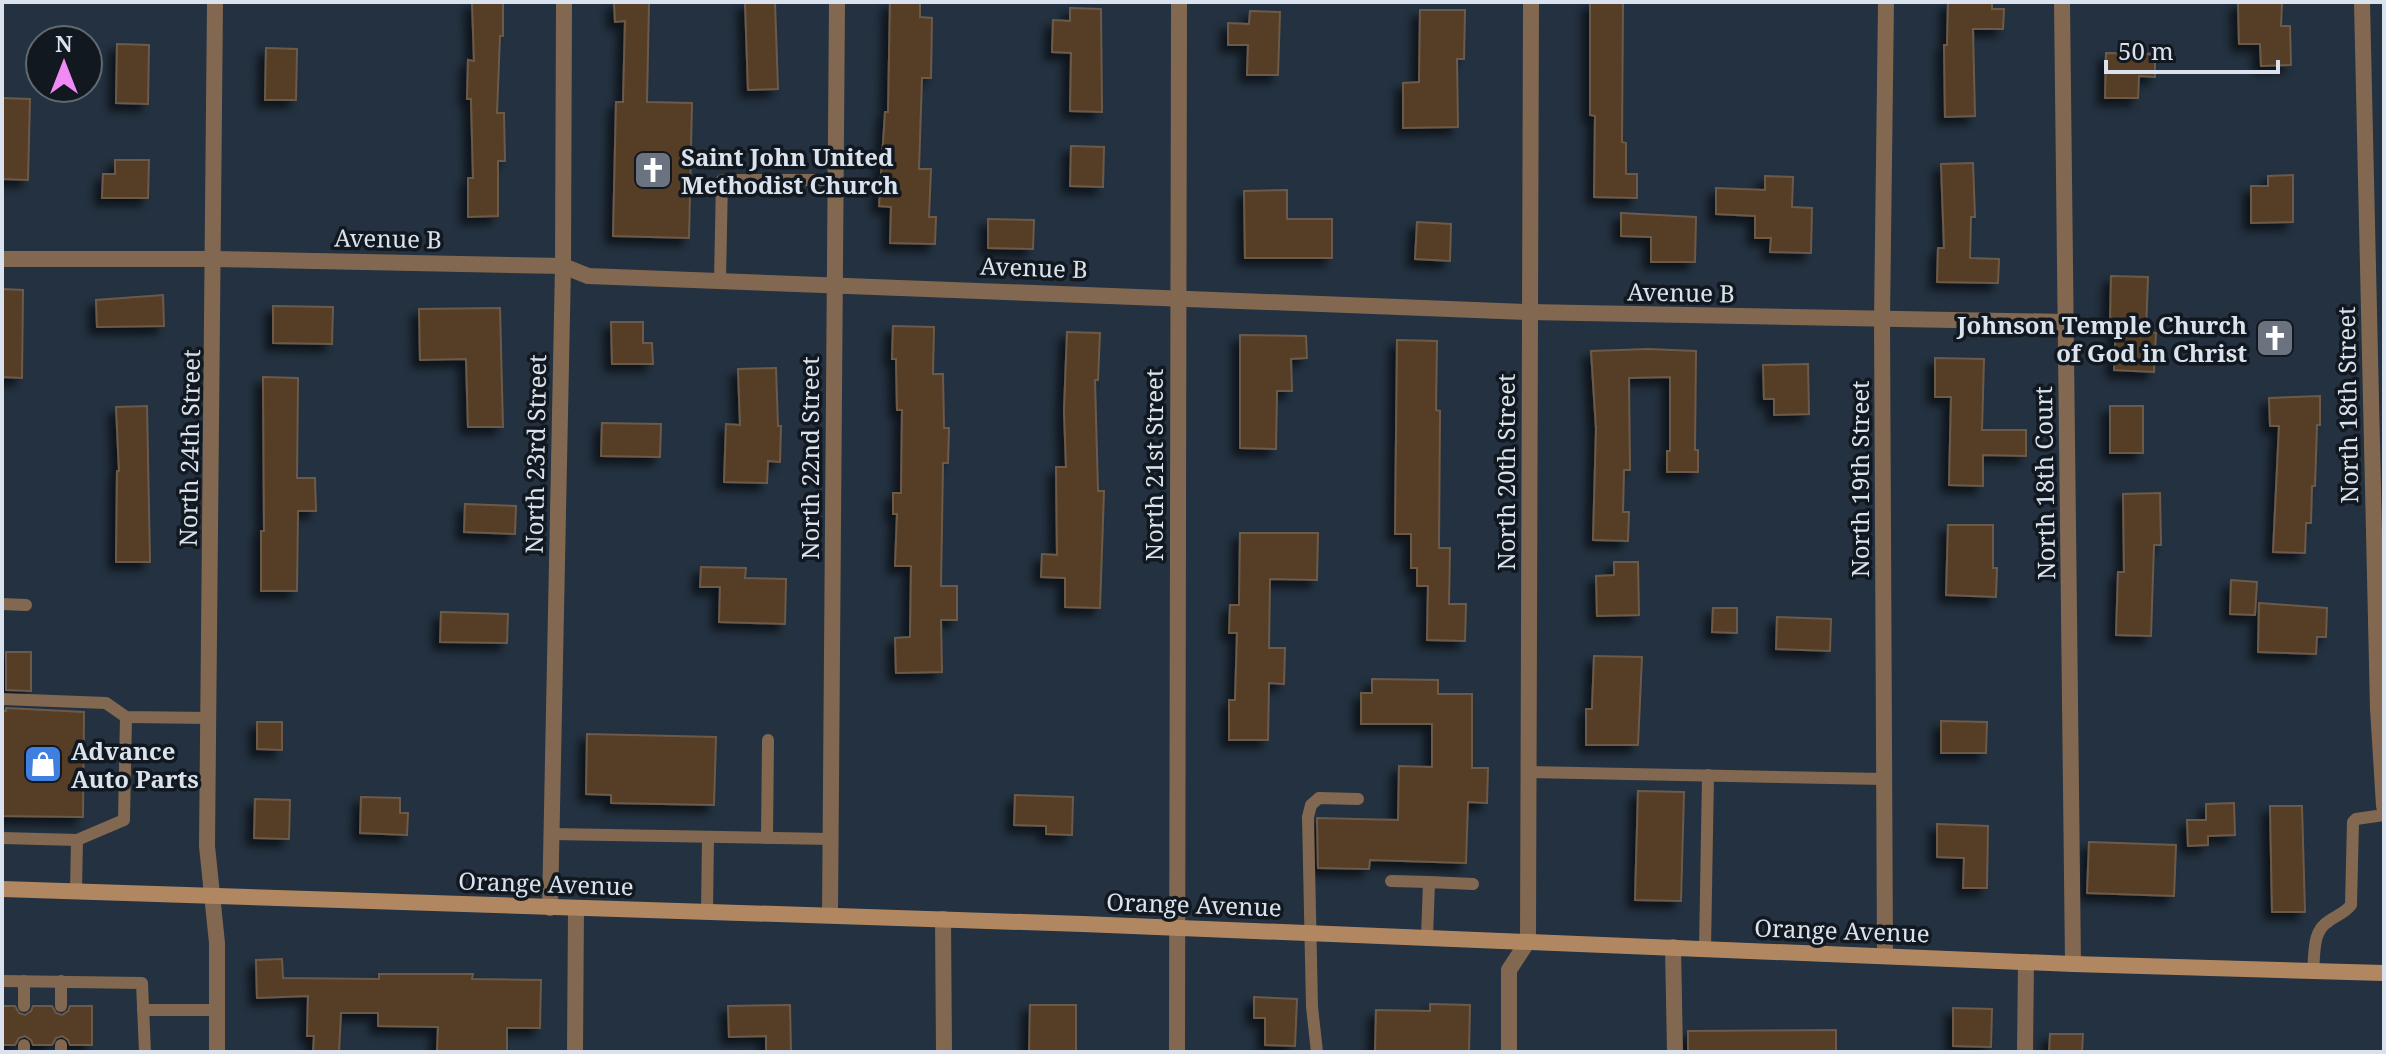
<svg xmlns="http://www.w3.org/2000/svg" width="2386" height="1054" font-family="'Noto Serif',serif">
  <style>
    .building { fill: #543d26; stroke: #6c5a4a; stroke-width: 2; filter: url(#shadow) }
    .lines { fill: none; stroke-linecap: round; stroke-linejoin: round }
    .lane { stroke: #826850; stroke-width: 12 }
    .street { stroke: #826850; stroke-width: 16 }
    .secondary { stroke: #b18761; stroke-width: 16 }
    .labels { text-anchor: middle; dominant-baseline: central; stroke-width: 7; stroke-linejoin: round; paint-order: stroke }
    .poi-label { font-size: 24px; font-weight: bold; fill: #dae3ed; stroke: #12181f; text-anchor: start }
    .street-label { font-size: 24px; fill: #dae3ed; stroke: #12181f }
  </style>
  <defs>
    <filter id="shadow"><feDropShadow dx="-7" dy="7" stdDeviation="4" flood-color="#0009"/></filter>
  </defs>
  <rect width="100%" height="100%" fill="#233140"/>
  <g class="building">
    <path d="M472 2H503V36H500L497 113H504L505 161H498V216L468 217V178H473L471 99H467L468 60 474 61Z"/>
    <path d="M614 2H649L647 102 692 103 689 238 613 236 616 102H623L625 21 615 22Z"/>
    <path d="M745 2H775L778 89 748 90Z"/>
    <path d="M890 2H920V17L932 18 931 78H922L919 169H931L929 217H936L935 244 890 243 891 207 879 206 885 112H888Z"/>
    <path d="M1590 2H1623L1622 142 1626 143V174H1637V198L1594 197 1595 116 1590 115Z"/>
    <path d="M1948 2H1992V9H2004L2003 29H1973L1975 116 1945 117 1944 45H1947Z"/>
    <path d="M2238 2H2282L2281 26H2290L2291 65 2261 66 2260 44H2239Z"/>
    <path d="M1070 8 1101 9 1102 112 1070 111 1071 53 1052 52 1053 20 1070 21Z"/>
    <path d="M1420 10H1465L1464 59H1457L1458 127 1403 128V83L1419 82Z"/>
    <path d="M1250 11 1280 12 1278 75H1247L1248 45H1228V23L1249 24Z"/>
    <path d="M117 44 149 45 148 104 116 103Z"/>
    <path d="M266 48 297 49 296 100H265Z"/>
    <path d="M2106 53 2155 54V77L2139 76 2138 98H2105Z"/>
    <path d="M2 98 30 99 28 180 2 179Z"/>
    <path d="M1071 146 1104 147 1103 187 1070 186Z"/>
    <path d="M115 160H149L148 198H102L103 174H115Z"/>
    <path d="M1973 163 1975 217H1971L1970 258 1999 259 1998 283 1937 282 1938 248H1944L1941 164Z"/>
    <path d="M2293 175V222L2251 223V186H2268V176Z"/>
    <path d="M1765 176 1793 177 1792 207 1812 208 1811 253 1770 252 1771 238H1755V216L1716 214V188L1765 190Z"/>
    <path d="M1287 190V219H1332V258H1245L1244 191Z"/>
    <path d="M1621 213 1696 217 1695 262H1651V237L1621 236Z"/>
    <path d="M988 219 1034 220 1033 249 988 248Z"/>
    <path d="M1417 222 1451 224 1450 261 1415 259Z"/>
    <path d="M2111 276 2148 277 2146 332 2156 333 2154 372 2114 370 2116 320H2110Z"/>
    <path d="M2 289 23 290 22 378 2 377Z"/>
    <path d="M163 295 164 326 97 327 96 300Z"/>
    <path d="M273 306 333 307 332 344 273 343Z"/>
    <path d="M500 308 503 427H468L466 359 420 360 419 309Z"/>
    <path d="M611 322H643V343H652L653 364H612Z"/>
    <path d="M893 326 934 327 933 374H943L944 428H949L948 463H943L941 586H957V620H941L942 672 896 673 895 638 910 637 911 566H895L897 514H893V493H901L902 410H897L896 359H892Z"/>
    <path d="M1067 332 1100 333 1098 380H1095L1098 491H1104L1100 608 1065 607V578L1041 577 1042 554 1057 555 1056 467H1066L1064 411Z"/>
    <path d="M1240 335 1306 336 1307 358 1291 359 1292 391H1277L1276 449 1240 448Z"/>
    <path d="M1397 340 1437 341 1436 410 1440 411 1439 548H1450L1449 604H1466L1465 641 1427 640 1428 586H1417V568H1411V534H1395Z"/>
    <path d="M1648 349 1696 351 1695 450H1698V472H1667V451H1670V377L1629 378 1630 470H1624L1623 512H1629L1628 541 1593 540 1596 429 1591 351Z"/>
    <path d="M1935 358 1984 359 1982 430H2026V456L1983 455V486L1949 485 1951 397H1935Z"/>
    <path d="M1808 364 1809 414 1774 415V399H1764L1763 365Z"/>
    <path d="M776 368 778 426H781L780 462 768 461 767 483 724 482 726 424 740 425 738 369Z"/>
    <path d="M263 377 298 378 297 478H315L316 511H298L297 591H261V531H264Z"/>
    <path d="M2320 396V425H2317L2315 486H2312L2311 523H2306L2305 553 2273 552 2279 426H2270L2269 398Z"/>
    <path d="M147 406 150 562H116L117 471H119L116 407Z"/>
    <rect x="2110" y="406" width="33" height="47"/>
    <path d="M602 423 661 424 660 457 601 456Z"/>
    <path d="M2160 493 2161 545H2154L2151 636 2116 635 2118 572H2124L2123 494Z"/>
    <path d="M465 504 516 506 515 534 464 532Z"/>
    <path d="M1948 525H1993V568H1997L1996 597 1946 595Z"/>
    <path d="M1240 533H1318L1317 580 1270 579 1269 648H1285L1284 684 1269 683 1268 740H1229V700H1235L1237 633H1229L1230 605H1239Z"/>
    <path d="M1614 562H1638L1639 615 1597 616 1596 576 1614 575Z"/>
    <path d="M701 567 746 568 745 578 786 579 785 624 719 622 720 587H700Z"/>
    <path d="M2231 580 2257 582 2255 615 2230 614Z"/>
    <path d="M2259 603 2327 608 2326 637H2317L2316 654 2258 652Z"/>
    <path d="M1713 608H1737V633L1712 632Z"/>
    <path d="M441 612 508 614 507 643 440 642Z"/>
    <path d="M1777 617 1831 619 1830 651 1776 649Z"/>
    <path d="M6 652H31V691L6 690Z"/>
    <path d="M1594 656 1642 657 1638 745H1586V709H1592Z"/>
    <path d="M1372 679 1438 680V694H1472V768H1488L1487 803 1468 802 1466 863 1370 860 1369 869 1318 868 1317 818 1398 820 1399 766 1432 767V724H1361V693H1372Z"/>
    <path d="M6 708 84 712 83 817 2 816V711H6Z"/>
    <path d="M1941 721 1987 722 1986 753H1941Z"/>
    <path d="M257 722H282V750L257 749Z"/>
    <path d="M587 734 716 737 714 805 611 803V795L586 794Z"/>
    <path d="M1638 791 1684 792 1681 901 1635 900Z"/>
    <path d="M1015 795 1073 797 1072 835 1046 834V826L1014 825Z"/>
    <path d="M361 797 400 798V813H408L407 835 360 833Z"/>
    <path d="M255 799 290 800 289 839 254 838Z"/>
    <path d="M2234 803 2235 835 2208 836V845L2188 846 2187 820H2206V804Z"/>
    <path d="M2270 806H2302L2305 912H2272Z"/>
    <path d="M1937 824 1988 826 1987 888H1963L1964 858 1937 857Z"/>
    <path d="M2089 842 2176 845 2174 896 2087 893Z"/>
    <path d="M282 959 283 978 379 979V974H473L472 979 541 980 540 1028H507V1052H437L438 1027 378 1026V1013H341L339 1052H313L314 1036H307L308 996 257 998 256 960Z"/>
    <path d="M1254 997 1297 999 1295 1046 1265 1045V1018H1254Z"/>
    <path d="M1430 1004 1470 1005 1469 1052H1375L1376 1010 1430 1011Z"/>
    <path d="M790 1005 791 1052H766V1036L729 1037 728 1006Z"/>
    <path d="M1030 1005H1076V1052H1029Z"/>
    <path d="M2 1006H15L19 1013 25 1015 31 1011 33 1006H52L56 1013 62 1015 68 1011 70 1006H92V1045H70L68 1040 62 1036 56 1038 52 1045H33L31 1040 25 1036 19 1038 15 1045H2Z"/>
    <path d="M1953 1008 1992 1009 1991 1047 1953 1046Z"/>
    <path d="M1836 1030V1052H1688V1031Z"/>
    <path d="M2050 1034H2083L2082 1052H2049Z"/>
  </g>
  <g class="lines">
    <g class="lane">
      <path d="M720 280 722 180H835"/>
      <path d="M2 604 26 605"/>
      <path d="M2 699 106 703 126 717 210 718"/>
      <path d="M1528 772 1884 779"/>
      <path d="M552 834 831 839"/>
      <path d="M2 838 77 840"/>
      <path d="M767 838 768 740"/>
      <path d="M1391 881 1429 882"/>
      <path d="M76 892 77 840 124 820 126 717"/>
      <path d="M707 912 708 837"/>
      <path d="M1427 937 1429 882 1473 884"/>
      <path d="M1705 949 1708 775"/>
      <path d="M2313 971C2315 953 2312 931 2329 921 2337 915 2345 913 2351 905L2353 822 2356 819 2384 815"/>
      <path d="M2 981 142 983 145 1052"/>
      <path d="M24 981V1006"/>
      <path d="M61 981V1006"/>
      <path d="M143 1010H217"/>
      <path d="M24 1045V1052"/>
      <path d="M61 1045V1052"/>
      <path d="M1317 1052 1312 1007 1308 817 1311 805 1319 798 1358 799"/>
    </g>
    <g class="street">
      <path d="M215 2 207 846 217 943V1052"/>
      <path d="M2062 2 2073 964"/>
      <path d="M2362 2 2378 709 2384 806"/>
      <path d="M2 259H215L563 266 588 276 1529 312 2066 322"/>
      <path d="M550 908 563 266 564 2"/>
      <path d="M830 915 837 2"/>
      <path d="M943 919 944 1052"/>
      <path d="M1673 947 1675 1052"/>
      <path d="M1885 956 1882 320 1886 2"/>
      <path d="M575 1052 576 908"/>
      <path d="M1177 1052 1179 2"/>
      <path d="M1509 1052V970L1528 941 1531 2"/>
      <path d="M2025 1052 2026 962"/>
    </g>
    <path class="secondary" d="M2 889 1083 924 2073 964 2384 973"/>
  </g>
  <defs>
    <g id="church-square" transform="scale(2)"><rect x="-9" y="-9" width="18" height="18" rx="4" fill="#6b7280" stroke="#12181f"/><path d="M-1.2-6h2.4v3.5h3.3v2.4h-3.3V6h-2.4V-.1h-3.3v-2.4h3.3Z" fill="#fff"/></g>
    <g id="shop-square" transform="scale(2)"><rect x="-9" y="-9" width="18" height="18" rx="4" fill="#3f7fe0" stroke="#12181f"/><path d="M-5-2.5h2.3a2.7 3.5 0 0 1 5.4 0H5L5.5 6h-11ZM-1.5-2.5h3a1.5 2.3 0 0 0-3 0Z" fill="#fff"/></g>
  </defs>
  <g fill-rule="evenodd">
    <use href="#church-square" x="653" y="170"/>
    <use href="#church-square" x="2275" y="338"/>
    <use href="#shop-square" x="43" y="764"/>
  </g>
  <g class="labels">
    <g class="poi-label">
      <text x="681" y="156">Saint John United<tspan x="681" dy="28">Methodist Church</tspan></text>
      <text x="2247" y="324" text-anchor="end">Johnson Temple Church<tspan x="2247" dy="28">of God in Christ</tspan></text>
      <text x="71" y="750">Advance<tspan x="71" dy="28">Auto Parts</tspan></text>
    </g>
    <g class="street-label">
      <text transform="translate(388 238) rotate(1)">Avenue B</text>
      <text transform="translate(1034 267) rotate(2)">Avenue B</text>
      <text transform="translate(1681 292) rotate(1)">Avenue B</text>
      <text transform="translate(2347 405) rotate(-91)">North 18th Street</text>
      <text transform="translate(189 448) rotate(-89)">North 24th Street</text>
      <text transform="translate(535 454) rotate(-89)">North 23rd Street</text>
      <text transform="translate(809 458) rotate(-90)">North 22nd Street</text>
      <text transform="translate(1153 465) rotate(-90)">North 21st Street</text>
      <text transform="translate(1505 472) rotate(-90)">North 20th Street</text>
      <text transform="translate(1859 479) rotate(-90)">North 19th Street</text>
      <text transform="translate(2044 483) rotate(-91)">North 18th Court</text>
      <text transform="translate(546 883) rotate(2)">Orange Avenue</text>
      <text transform="translate(1194 904) rotate(2)">Orange Avenue</text>
      <text transform="translate(1842 930) rotate(2)">Orange Avenue</text>
    </g>
  </g>
  <rect width="2386" height="1054" fill="none" stroke="#dae3ed" stroke-width="8"/>
  <g transform="translate(64 64)"><circle r="38" fill="#12181f" stroke="#626971" stroke-width="2"/>
  <path d="M0-6L14 30L0 20L-14 30Z" fill="#f18af4"/>
  <text y="-12" font-size="22" font-weight="bold" text-anchor="middle" fill="#dae3ed">N</text>
  </g>
  <path d="M2106 60v12h172v-12" fill="none" stroke="#dae3ed" stroke-width="4"/>
  <text x="2118" y="60" font-size="24" fill="#dae3ed" stroke="#12181f" stroke-width="6" paint-order="stroke">50 m</text>
</svg>
